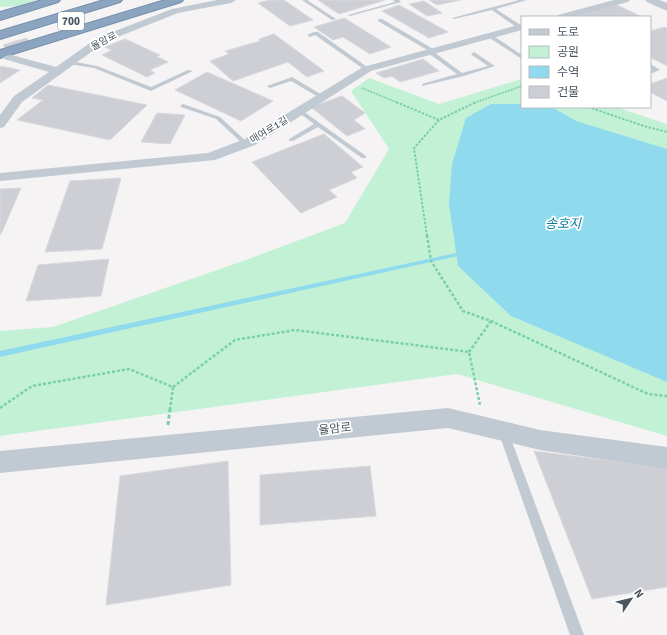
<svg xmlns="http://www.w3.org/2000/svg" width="667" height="635" font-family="Signika,'Noto Sans KR',sans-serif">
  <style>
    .green { fill: #c3f1d5 }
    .water { fill: #90daee }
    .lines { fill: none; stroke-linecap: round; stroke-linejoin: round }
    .stream { fill: #90daee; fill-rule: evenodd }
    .building { fill: #cdcfd5; stroke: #d7d9de }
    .motorway-casing { stroke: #7690ad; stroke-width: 2 }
    .path-far3 { stroke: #7ad0a6; stroke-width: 1.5; stroke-dasharray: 2 1; stroke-linecap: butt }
    .path-far2 { stroke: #7ad0a6; stroke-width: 2; stroke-dasharray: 2.5 1.5; stroke-linecap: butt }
    .path-far1 { stroke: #7ad0a6; stroke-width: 2.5; stroke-dasharray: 3 2; stroke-linecap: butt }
    .path { stroke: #7ad0a6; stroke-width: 3; stroke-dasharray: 4 2.5; stroke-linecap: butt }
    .service { fill: #c1cad2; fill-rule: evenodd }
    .minor { fill: #c1cad2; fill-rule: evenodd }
    .tertiary { fill: #c1cad2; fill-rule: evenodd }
    .motorway { fill: #8ba5c1; fill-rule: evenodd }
    .labels { text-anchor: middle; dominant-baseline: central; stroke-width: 3.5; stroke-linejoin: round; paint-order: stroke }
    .far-street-label { font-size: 10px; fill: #4a5661; stroke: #fff }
    .shield { fill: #fff; stroke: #808990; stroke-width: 1 }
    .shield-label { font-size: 11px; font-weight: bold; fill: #4a5661 }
    .street-label { font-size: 12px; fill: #4a5661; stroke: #fff }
    .water-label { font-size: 13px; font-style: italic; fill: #0c7c9b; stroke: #fff }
  </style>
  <rect width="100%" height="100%" fill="#f5f3f3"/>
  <g class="green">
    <path d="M0 0H36L17 6 0 7Z"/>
    <path d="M369 78 439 104 522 79V107H616L667 124V436L457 374 0 436V331L53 327 243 261 345 223 389 149 351 91Z"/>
  </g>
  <path class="water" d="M491 104H522V107H552L576 121 667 149V382L511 316 458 266 449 204 452 164 466 118Z"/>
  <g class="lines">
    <path class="stream" d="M456 253 458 254 459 255 458 256 0 357V351Z"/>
  </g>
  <g class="building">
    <path d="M270 0H284L313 20 290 26 258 3Z"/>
    <path d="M318 0H385L339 14Z"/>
    <path d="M429 0H461L437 5Z"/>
    <path d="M424 1 442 13 427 16 409 4Z"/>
    <path d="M615 4 642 17H570Z"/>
    <path d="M399 5 448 32 429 38 382 11Z"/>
    <path d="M344 18 391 47 370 54 343 37 333 40 314 27Z"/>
    <path d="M664 27 667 28V66L650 57V31Z"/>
    <path d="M274 34 324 71 307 77 288 62 233 81 210 61 229 54 225 51 260 41 259 39Z"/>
    <path d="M26 38 34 45 10 53 3 45Z"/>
    <path d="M125 39 160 55 156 56 168 62 150 70 155 73 147 77 102 55 112 50 105 47Z"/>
    <path d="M423 59 439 71 400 82 392 76 384 78 376 73Z"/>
    <path d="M0 66 20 70 0 83Z"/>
    <path d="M207 72 273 101 241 121 175 90Z"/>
    <path d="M667 78V101L650 92V84Z"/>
    <path d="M48 85 147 105 110 140 17 120 43 100 32 98Z"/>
    <path d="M342 96 365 113 354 120 365 129 347 136 311 107Z"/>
    <path d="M157 113 185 115 170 144 141 142Z"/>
    <path d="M324 134 363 167 351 172 357 178 329 190 337 197 301 213 252 162Z"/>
    <path d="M121 178 102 249 45 252 70 181Z"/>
    <path d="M21 188 1 234H0V189Z"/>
    <path d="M109 259 101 296 26 301 38 265Z"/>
    <path d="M534 451 667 468V587L592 599Z"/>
    <path d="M228 461 231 585 106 605 120 476Z"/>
    <path d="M370 466 376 516 260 525V475Z"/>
  </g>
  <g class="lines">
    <g class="motorway-casing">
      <g id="motorway">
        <path d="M42 0H60L58 2 0 20V12Z"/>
        <path d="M104 0H122L120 2 0 39V31Z"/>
        <path d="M165 0H183L181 2 0 58V50Z"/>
      </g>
    </g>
    <g class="path-far3">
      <path d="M362 88 398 103"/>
      <path d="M474 103 522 86"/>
    </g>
    <g class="path-far2">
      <path d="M396 102 439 120"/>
      <path d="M588 107 644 126 667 132"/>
      <path d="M427 236 414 148 439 120 476 102"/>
    </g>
    <g class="path-far1">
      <path d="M427 235 431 261 463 311 491 321 648 394 667 396"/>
      <path d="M469 352 491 321"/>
      <path d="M173 387 235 340 295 330 469 352 480 405"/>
      <path d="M0 408 32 386 129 369 173 387 170 410"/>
    </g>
    <path class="path" d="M168 425 170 409"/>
    <g class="service">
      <path d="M302 0H307L336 19 332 20Z"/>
      <path d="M393 0H399L401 2 350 16 348 15 395 2Z"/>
      <path d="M519 0H527L496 9 522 26V29H519L492 10 454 19 452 18Z"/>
      <path d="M378 19H382L435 50 434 52 462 73 488 66 472 55 471 54 474 52 495 66 464 76 422 86V84L457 74 428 53 429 51 378 21Z"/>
      <path d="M314 32H318L370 69 365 70 315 35 310 37 307 35Z"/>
      <path d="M488 35H492L522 55V59L488 37Z"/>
      <path d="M70 61 97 66 151 87 188 70 193 71 151 91 94 68 68 64 67 63Z"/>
      <path d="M650 64 659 69 660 70 650 74V70H652L650 68Z"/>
      <path d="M292 77 324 96 325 97 320 98 291 81 270 88 267 86Z"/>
      <path d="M183 104 220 117 249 144 248 145H244L216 119 181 107 180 106Z"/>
      <path d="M300 109 366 156V158H362L318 127 293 141H289V139L314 124 298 112V110Z"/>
      <path d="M503 426 507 428 508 431 584 635H570L498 431 499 428Z"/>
    </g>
    <g class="minor">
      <path d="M217 0H236L231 3 178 13 105 42 22 102 4 127 0 128V115L14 96 49 72 4 59 3 57 4 55 8 54 56 67 97 38 172 9Z"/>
      <path d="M614 0H630L628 2 572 17H556L558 15Z"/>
      <path d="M522 24V30L371 71 255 145 215 160 0 181V173L208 153 245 139 363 67Z"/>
      <path d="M448 408 540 430 667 447V469L540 450 448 428 0 473V451Z"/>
    </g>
    <path class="tertiary" d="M645 0H660L667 3V11L647 2Z"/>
    <use href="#motorway" class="motorway"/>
  </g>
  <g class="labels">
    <g class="far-street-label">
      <text transform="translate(104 41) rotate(-28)">율암로</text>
      <text transform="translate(269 130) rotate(-31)">매여로1길</text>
    </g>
    <rect class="shield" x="58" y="12" width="26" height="18" rx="3"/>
    <g class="shield-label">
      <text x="71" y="21">700</text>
    </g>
    <g class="street-label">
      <text transform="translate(335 429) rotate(-6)">율암로</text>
    </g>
    <g class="water-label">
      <text x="563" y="224">송호지</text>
    </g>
  </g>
  <rect x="521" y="16" width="130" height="92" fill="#ffffff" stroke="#b7bbc0"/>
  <rect x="529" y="29" width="20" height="6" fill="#c1cad2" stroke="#b7bbc0"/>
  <text x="557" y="36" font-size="12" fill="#4a5661">도로</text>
  <rect x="529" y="46" width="20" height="12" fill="#c3f1d5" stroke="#b7bbc0"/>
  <text x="557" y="56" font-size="12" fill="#4a5661">공원</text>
  <rect x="529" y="66" width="20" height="12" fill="#90daee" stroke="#b7bbc0"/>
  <text x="557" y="76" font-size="12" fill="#4a5661">수역</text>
  <rect x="529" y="86" width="20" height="12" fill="#cdcfd5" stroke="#b7bbc0"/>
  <text x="557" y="96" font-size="12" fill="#4a5661">건물</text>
  <g transform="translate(631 599) rotate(55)" stroke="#ffffff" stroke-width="3" paint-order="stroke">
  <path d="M0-3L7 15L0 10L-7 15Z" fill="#4a5661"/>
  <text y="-6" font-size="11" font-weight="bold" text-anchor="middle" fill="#4a5661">N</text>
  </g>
</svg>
